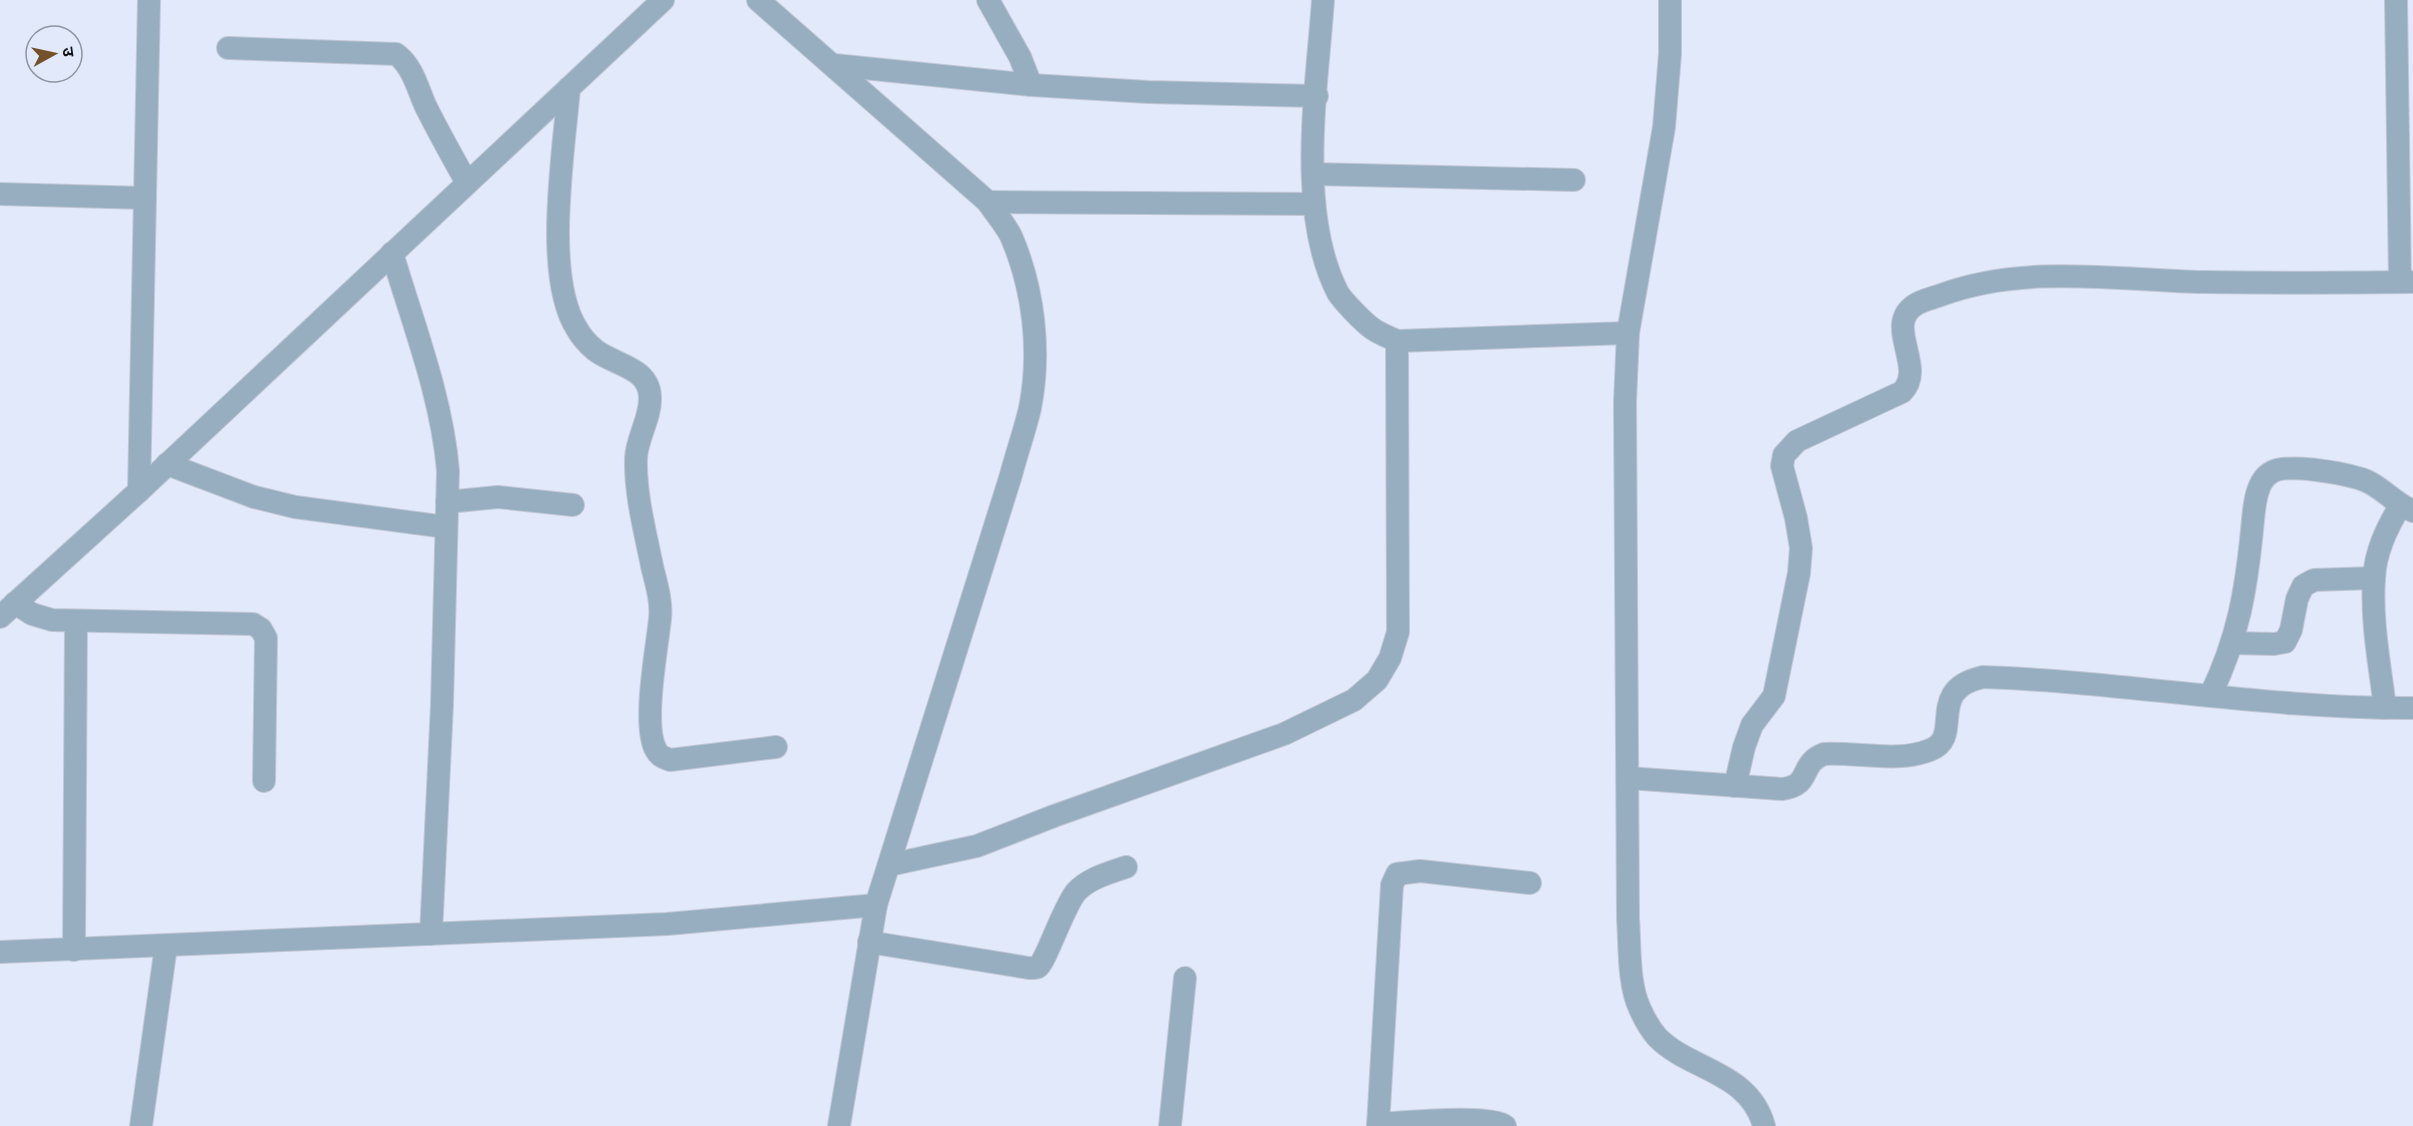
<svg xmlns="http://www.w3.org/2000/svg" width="2413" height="1126" font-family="Figtree,'Noto Sans Devanagari',sans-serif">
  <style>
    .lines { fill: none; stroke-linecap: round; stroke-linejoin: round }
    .minor-casing { stroke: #c1c7d6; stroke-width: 24 }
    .minor { stroke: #96aebf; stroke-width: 22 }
  </style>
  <rect width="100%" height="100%" fill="#e2e9fa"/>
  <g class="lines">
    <g class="minor-casing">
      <g id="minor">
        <path d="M758 0 988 202C995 213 1005 224 1011 236 1034 289 1041 352 1030 408 1025 430 1017 452 1011 475L876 905 839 1126"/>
        <path d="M988 0 1020 57 1031 85"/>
        <path d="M1323 0C1317 88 1296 212 1338 293 1343 301 1364 323 1373 329 1380 334 1389 337 1397 341"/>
        <path d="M1670 0V54L1664 127 1628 333 1625 402 1628 918C1630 946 1628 984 1640 1009 1644 1018 1651 1030 1657 1037 1690 1071 1749 1071 1764 1126"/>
        <path d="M2396 0 2400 282"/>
        <path d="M228 48 396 54C413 66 418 90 426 107 439 133 453 158 467 183"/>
        <path d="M834 65 1031 85 1148 92 1317 96"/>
        <path d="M569 88C564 150 543 276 577 329 581 336 589 345 595 350 614 365 649 367 650 397 651 418 637 437 636 458 635 494 645 531 652 566 656 583 662 601 660 619 657 648 642 726 656 750 659 756 663 757 670 760L776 747"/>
        <path d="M1313 174 1574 180"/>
        <path d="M0 194 145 198"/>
        <path d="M988 202 1314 204"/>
        <path d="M392 253C413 324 442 397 448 471L442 704 431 934"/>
        <path d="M167 464 254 497 295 507 446 527"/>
        <path d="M139 491 149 0"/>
        <path d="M447 502 498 497 573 505"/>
        <path d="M15 603 32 614 52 620 253 624 261 629 266 638 264 781"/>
        <path d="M0 617 139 491 663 0"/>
        <path d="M2232 643 2274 644 2285 642 2291 630 2297 599 2303 586 2314 580 2374 578"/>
        <path d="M2211 694C2238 638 2246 591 2252 530 2254 513 2254 481 2272 472 2288 463 2340 473 2358 478 2379 483 2393 503 2413 511"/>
        <path d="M2385 708C2380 666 2371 621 2374 579 2375 552 2387 528 2400 506"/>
        <path d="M1628 778 1782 789C1813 785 1798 764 1824 754 1858 752 1898 763 1930 750 1965 737 1924 690 1983 677 2127 682 2269 709 2413 708"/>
        <path d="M1735 786 1744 747 1752 725 1774 696 1799 573 1801 548 1796 518 1782 466 1784 455 1797 441 1902 392C1927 367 1883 326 1915 305 1922 300 1933 298 1941 295 2025 264 2117 280 2203 282 2273 283 2343 283 2413 282"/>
        <path d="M889 865 977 846 1054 816 1284 734 1354 700 1377 680 1390 658 1398 632 1397 341 1628 333"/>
        <path d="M869 942 1029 968C1032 968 1035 968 1038 967 1045 963 1064 906 1076 892 1089 878 1109 873 1126 867"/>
        <path d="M74 950 76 622"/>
        <path d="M0 952 667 924 876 905"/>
        <path d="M1378 1124C1402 1123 1489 1114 1505 1126"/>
        <path d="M141 1126 166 946"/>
        <path d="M1170 1126 1185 978"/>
        <path d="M1378 1126 1392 885 1397 874 1420 871 1530 883"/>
      </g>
    </g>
    <use href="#minor" class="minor"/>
  </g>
  <g transform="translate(54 54) rotate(82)"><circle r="28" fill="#e2e9fa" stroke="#8f94a1" stroke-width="1.5"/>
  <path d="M0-4.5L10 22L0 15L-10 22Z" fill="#74512a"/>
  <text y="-9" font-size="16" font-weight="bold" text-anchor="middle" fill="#13151b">उ</text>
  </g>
</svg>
